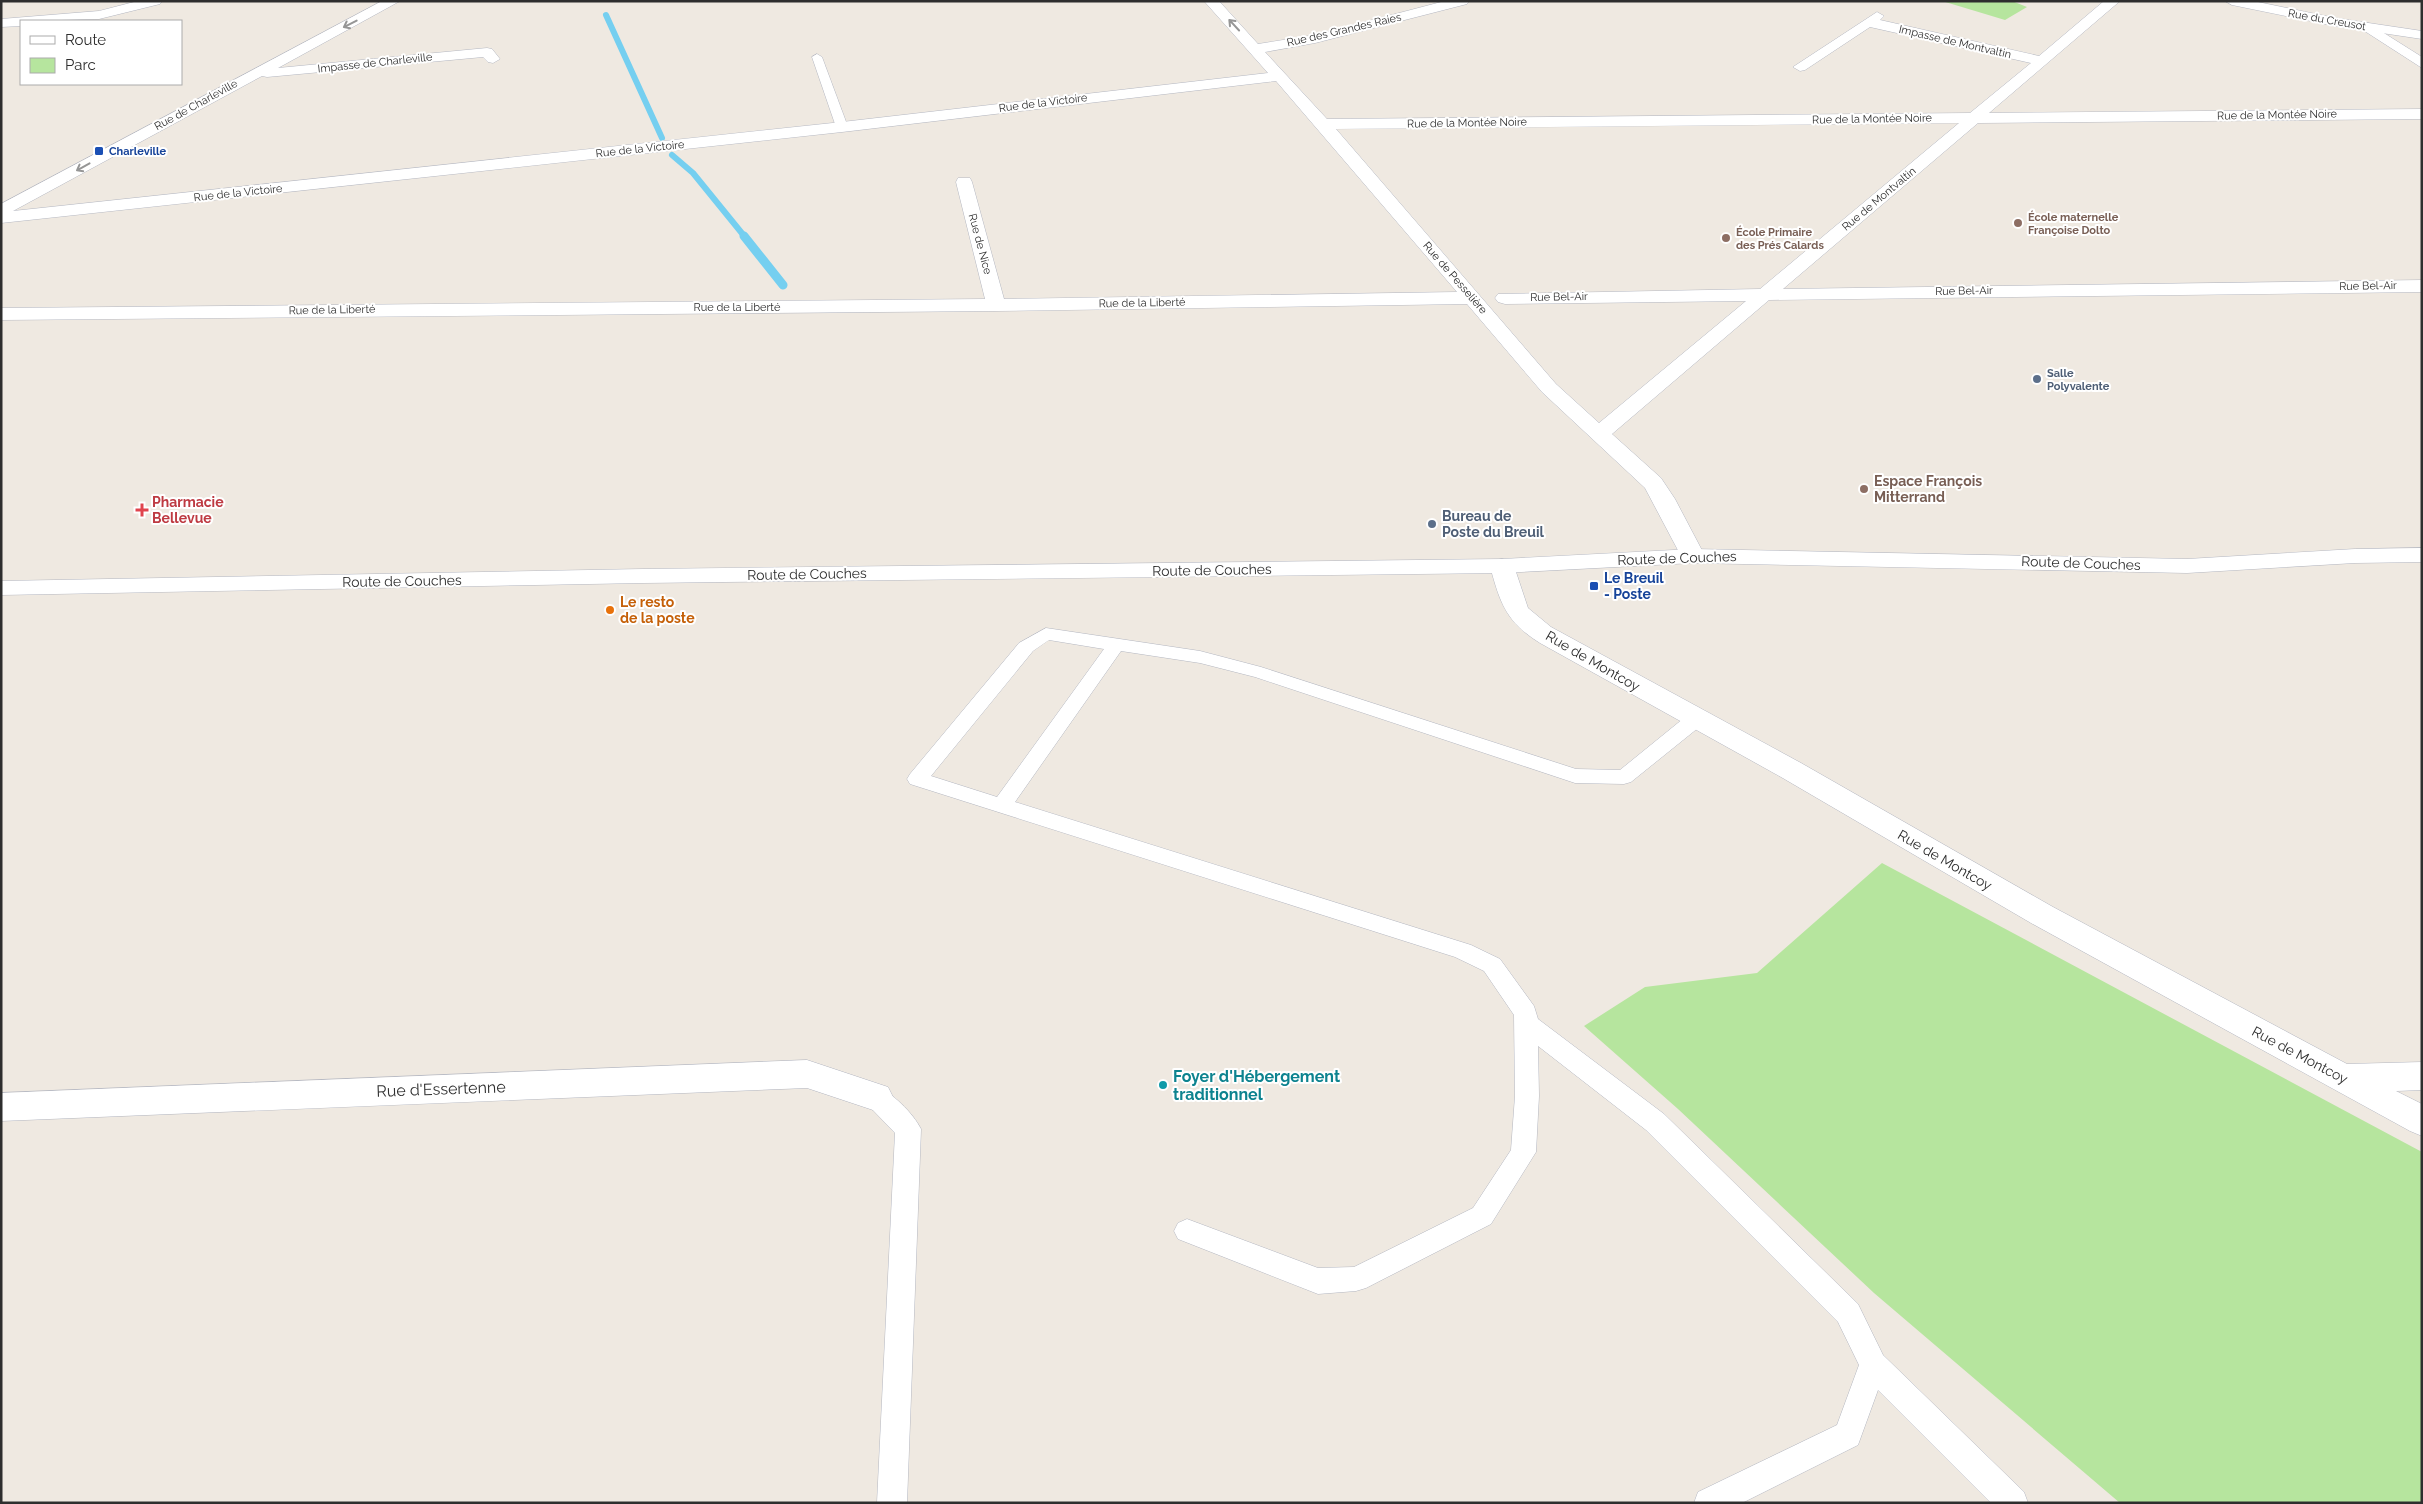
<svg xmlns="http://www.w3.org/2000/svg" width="2423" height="1504" font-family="Raleway,sans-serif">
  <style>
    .green { fill: #b6e59e }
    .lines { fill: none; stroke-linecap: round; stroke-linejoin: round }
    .stream-far1 { stroke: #75cff0; stroke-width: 6 }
    .stream { stroke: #75cff0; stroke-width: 9 }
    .service-casing { stroke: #b4b7c1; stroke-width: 1 }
    .minor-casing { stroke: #b4b7c1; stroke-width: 1 }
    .tertiary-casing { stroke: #b4b7c1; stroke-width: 1 }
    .secondary-casing { stroke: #b4b7c1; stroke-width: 1 }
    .service { fill: #fff; fill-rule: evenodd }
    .minor { fill: #fff; fill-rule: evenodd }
    .tertiary { fill: #fff; fill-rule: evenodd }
    .secondary { fill: #fff; fill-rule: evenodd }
    .oneway { stroke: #969696 }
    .transit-dot { fill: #1a4fb4; stroke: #fff; stroke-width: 2 }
    .education-dot { fill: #8d6e63; stroke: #fff; stroke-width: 2 }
    .service-dot { fill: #5c6f8a; stroke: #fff; stroke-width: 2 }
    .health-dot { fill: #e0444e; stroke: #fff; stroke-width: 2 }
    .food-dot { fill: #e8710a; stroke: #fff; stroke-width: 2 }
    .culture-dot { fill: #0f9aa8; stroke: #fff; stroke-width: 2 }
    .labels { text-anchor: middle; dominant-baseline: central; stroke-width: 4; stroke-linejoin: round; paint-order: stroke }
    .far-street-label { font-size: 11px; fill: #2e2e2e; stroke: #fff }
    .far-transit-label { font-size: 11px; font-weight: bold; fill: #164399; stroke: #fff; text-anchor: start }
    .far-education-label { font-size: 11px; font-weight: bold; fill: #785e54; stroke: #fff; text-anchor: start }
    .far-service-label { font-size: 11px; font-weight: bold; fill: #4e5e75; stroke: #fff; text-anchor: start }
    .education-label { font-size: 14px; font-weight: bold; fill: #785e54; stroke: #fff; text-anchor: start }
    .health-label { font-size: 14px; font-weight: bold; fill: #be3a42; stroke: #fff; text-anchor: start }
    .service-label { font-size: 14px; font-weight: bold; fill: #4e5e75; stroke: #fff; text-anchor: start }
    .street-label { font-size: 14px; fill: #2e2e2e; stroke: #fff }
    .transit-label { font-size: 14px; font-weight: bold; fill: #164399; stroke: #fff; text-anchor: start }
    .food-label { font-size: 14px; font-weight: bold; fill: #c56008; stroke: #fff; text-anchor: start }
    .near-culture-label { font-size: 16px; font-weight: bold; fill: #0d838f; stroke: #fff; text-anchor: start }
    .near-street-label { font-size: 16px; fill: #2e2e2e; stroke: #fff }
  </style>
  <rect width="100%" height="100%" fill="#efe9e1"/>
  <g class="green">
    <path d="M1942 1H2012L2027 7 2005 20Z"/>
    <path d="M1882 863 2422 1152V1503H2120L1874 1293 1678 1109 1584 1026 1645 987 1757 973Z"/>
  </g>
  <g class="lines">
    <g class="stream-far1">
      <path d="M606 15 662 138"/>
      <path d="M672 155 693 173 745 237"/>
    </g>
    <path class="stream" d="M744 236 783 285"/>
    <g class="service-casing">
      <g id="service">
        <path d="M817 54 822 57 848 127 846 129H838L836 127 812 57Z"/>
        <path d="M1046 628 1200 651 1261 667 1576 769 1620 770 1689 714 1696 712 1703 714 1706 719 1703 724 1631 782 1624 784 1575 783 1255 677 1200 663 1121 651 1015 802 1471 945 1500 959 1534 1006 1538 1019 1664 1114 1858 1304 1883 1355 2024 1492 2028 1503H1991L1878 1390 1858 1445 1742 1503H1694L1698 1492 1837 1425 1859 1365 1838 1322 1646 1130 1538 1046 1539 1096 1536 1152 1491 1224 1366 1288 1356 1291 1318 1294 1178 1239 1174 1231 1178 1223 1187 1219 1318 1268 1354 1267 1473 1208 1511 1150 1515 1096 1514 1015 1484 971 1455 957 910 784 907 779 910 774 1019 643ZM1049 640 1104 649 997 797 931 776 1033 651Z"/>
        <path d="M876 1087C892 1092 913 1113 921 1129L907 1503H877L895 1133 867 1104 864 1097 867 1090Z"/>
      </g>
    </g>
    <g class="minor-casing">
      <g id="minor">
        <path d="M138 1H162L160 4 99 19 21 21V26L1 27V19L99 11Z"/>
        <path d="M382 1H400L278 68 487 48 492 49 500 59 493 63 488 62 483 57 267 77 262 76 13 211 842 122 1268 73 1204 1H1219L1258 44 1315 35 1445 1H1469L1467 4 1315 43 1265 52 1327 119 1970 113 2031 63 1870 27 1805 70 1800 71 1793 67 1877 12 1884 16 1880 20 2039 56 2104 1H2120L1989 113 2422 109V119L1978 123 1783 289 2422 280V292L1769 300 1612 434 1661 478 1675 499 1705 556 1701 561 1693 563 1685 561 1681 556 1645 488 1542 392 1467 304 996 311 1 320V308L985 299 956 182 958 178H970L972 182 1004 299 1457 292 1276 81 842 132 1 223V204ZM1959 123 1760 289 1498 294 1495 298 1498 302 1505 304 1746 301 1599 423 1556 384 1336 129Z"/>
        <path d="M2368 23 2422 57V68L2363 30 2361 27Z"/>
        <path d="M1502 559 1511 561 1514 566 1528 608 1551 627 1801 763 2053 907 2347 1064 2422 1062V1090L2396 1091 2422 1104V1136L2410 1131 2031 923 1781 777 1540 643C1506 622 1500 603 1490 566L1493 561Z"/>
        <path d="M807 1060 888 1087 893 1097 888 1107 876 1111 807 1088 1 1121V1093Z"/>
      </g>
    </g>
    <g class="tertiary-casing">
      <path id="tertiary" d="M2225 1H2253L2335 18 2422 31V39L2335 26 2232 5Z"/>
    </g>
    <g class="secondary-casing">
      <path id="secondary" d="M2422 548V562L2355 563 2187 573 1693 563 1502 573 643 583 1 595V581L643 569 1502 559 1693 549 2187 559 2355 549Z"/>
    </g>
    <use href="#service" class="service"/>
    <use href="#minor" class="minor"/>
    <use href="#tertiary" class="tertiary"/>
    <use href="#secondary" class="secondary"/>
  </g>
  <defs><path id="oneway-shaft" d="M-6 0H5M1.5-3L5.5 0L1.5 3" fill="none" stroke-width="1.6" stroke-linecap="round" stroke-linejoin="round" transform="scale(1.25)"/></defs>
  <g class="oneway">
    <use href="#oneway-shaft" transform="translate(350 24) rotate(153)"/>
    <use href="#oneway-shaft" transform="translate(1234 25) rotate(-133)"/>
    <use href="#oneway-shaft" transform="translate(83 167) rotate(151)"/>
  </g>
  <g class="transit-dot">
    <rect x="94" y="146" width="10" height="10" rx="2.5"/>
    <rect x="1589" y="581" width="10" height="10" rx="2.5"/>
  </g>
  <g class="education-dot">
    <circle cx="2018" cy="223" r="5"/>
    <circle cx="1726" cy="238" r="5"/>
    <circle cx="1864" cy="489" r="5"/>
  </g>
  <g class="service-dot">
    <circle cx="2037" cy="379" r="5"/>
    <circle cx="1432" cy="524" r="5"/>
  </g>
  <path class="health-dot" d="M139.5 502.5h5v5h5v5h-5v5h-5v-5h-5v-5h5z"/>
  <circle class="food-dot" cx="610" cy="610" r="5"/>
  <circle class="culture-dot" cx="1163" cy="1085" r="5"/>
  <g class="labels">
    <g class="far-street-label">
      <text transform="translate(2327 20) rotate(10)">Rue du Creusot</text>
      <text transform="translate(1344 30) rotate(-13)">Rue des Grandes Raies</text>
      <text transform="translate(1955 42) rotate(13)">Impasse de Montvaltin</text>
      <text transform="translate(375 63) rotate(-6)">Impasse de Charleville</text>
      <text transform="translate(1043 103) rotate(-7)">Rue de la Victoire</text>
      <text transform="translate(196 105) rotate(-29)">Rue de Charleville</text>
      <text transform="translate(2277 115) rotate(-1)">Rue de la Montée Noire</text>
      <text transform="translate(1872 119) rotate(-1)">Rue de la Montée Noire</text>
      <text transform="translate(1467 123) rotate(-1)">Rue de la Montée Noire</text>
      <text transform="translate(640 149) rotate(-6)">Rue de la Victoire</text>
      <text transform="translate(238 193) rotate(-6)">Rue de la Victoire</text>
      <text transform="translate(1879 199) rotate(-40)">Rue de Montvaltin</text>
      <text transform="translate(980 244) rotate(75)">Rue de Nice</text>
      <text transform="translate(1455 278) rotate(49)">Rue de Pesselière</text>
      <text transform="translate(2368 286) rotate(-1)">Rue Bel-Air</text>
      <text transform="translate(1964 291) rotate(-1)">Rue Bel-Air</text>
      <text transform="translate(1559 297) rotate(-1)">Rue Bel-Air</text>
      <text transform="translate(1142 303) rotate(-1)">Rue de la Liberté</text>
      <text x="737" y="307">Rue de la Liberté</text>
      <text transform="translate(332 310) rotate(-1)">Rue de la Liberté</text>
    </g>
    <g class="far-transit-label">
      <text x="109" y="151">Charleville</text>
    </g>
    <g class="far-education-label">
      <text x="2028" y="217">École maternelle<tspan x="2028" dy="13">Françoise Dolto</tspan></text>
      <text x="1736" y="232">École Primaire<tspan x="1736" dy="13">des Prés Calards</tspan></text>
    </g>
    <g class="far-service-label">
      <text x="2047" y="373">Salle<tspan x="2047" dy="13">Polyvalente</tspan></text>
    </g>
    <g class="education-label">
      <text x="1874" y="481">Espace François<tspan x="1874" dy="16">Mitterrand</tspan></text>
    </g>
    <g class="health-label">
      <text x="152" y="502">Pharmacie<tspan x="152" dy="16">Bellevue</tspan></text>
    </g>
    <g class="service-label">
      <text x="1442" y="516">Bureau de<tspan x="1442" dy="16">Poste du Breuil</tspan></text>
    </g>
    <g class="street-label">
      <text transform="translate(1677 558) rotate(-2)">Route de Couches</text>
      <text transform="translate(2081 563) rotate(2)">Route de Couches</text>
      <text transform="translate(1212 570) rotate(-1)">Route de Couches</text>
      <text transform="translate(807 574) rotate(-1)">Route de Couches</text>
      <text transform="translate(402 581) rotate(-1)">Route de Couches</text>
      <text transform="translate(1593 661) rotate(30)">Rue de Montcoy</text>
      <text transform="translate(1945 860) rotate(30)">Rue de Montcoy</text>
      <text transform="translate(2300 1055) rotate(28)">Rue de Montcoy</text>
    </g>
    <g class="transit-label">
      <text x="1604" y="578">Le Breuil<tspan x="1604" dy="16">- Poste</tspan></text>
    </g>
    <g class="food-label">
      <text x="620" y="602">Le resto<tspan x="620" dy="16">de la poste</tspan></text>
    </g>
    <g class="near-culture-label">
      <text x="1173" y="1076">Foyer d'Hébergement<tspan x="1173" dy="18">traditionnel</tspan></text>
    </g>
    <g class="near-street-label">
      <text transform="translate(441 1089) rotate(-2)">Rue d'Essertenne</text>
    </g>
  </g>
  <rect width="2423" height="1504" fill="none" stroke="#2e2e2e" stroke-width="5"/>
  <rect x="20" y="20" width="162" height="65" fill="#ffffff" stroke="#ababab"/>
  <rect x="30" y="36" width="25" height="8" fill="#ffffff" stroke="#ababab"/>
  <text x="65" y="45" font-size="15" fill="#2e2e2e">Route</text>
  <rect x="30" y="58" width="25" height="15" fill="#b6e59e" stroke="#ababab"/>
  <text x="65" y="70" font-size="15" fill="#2e2e2e">Parc</text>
</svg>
